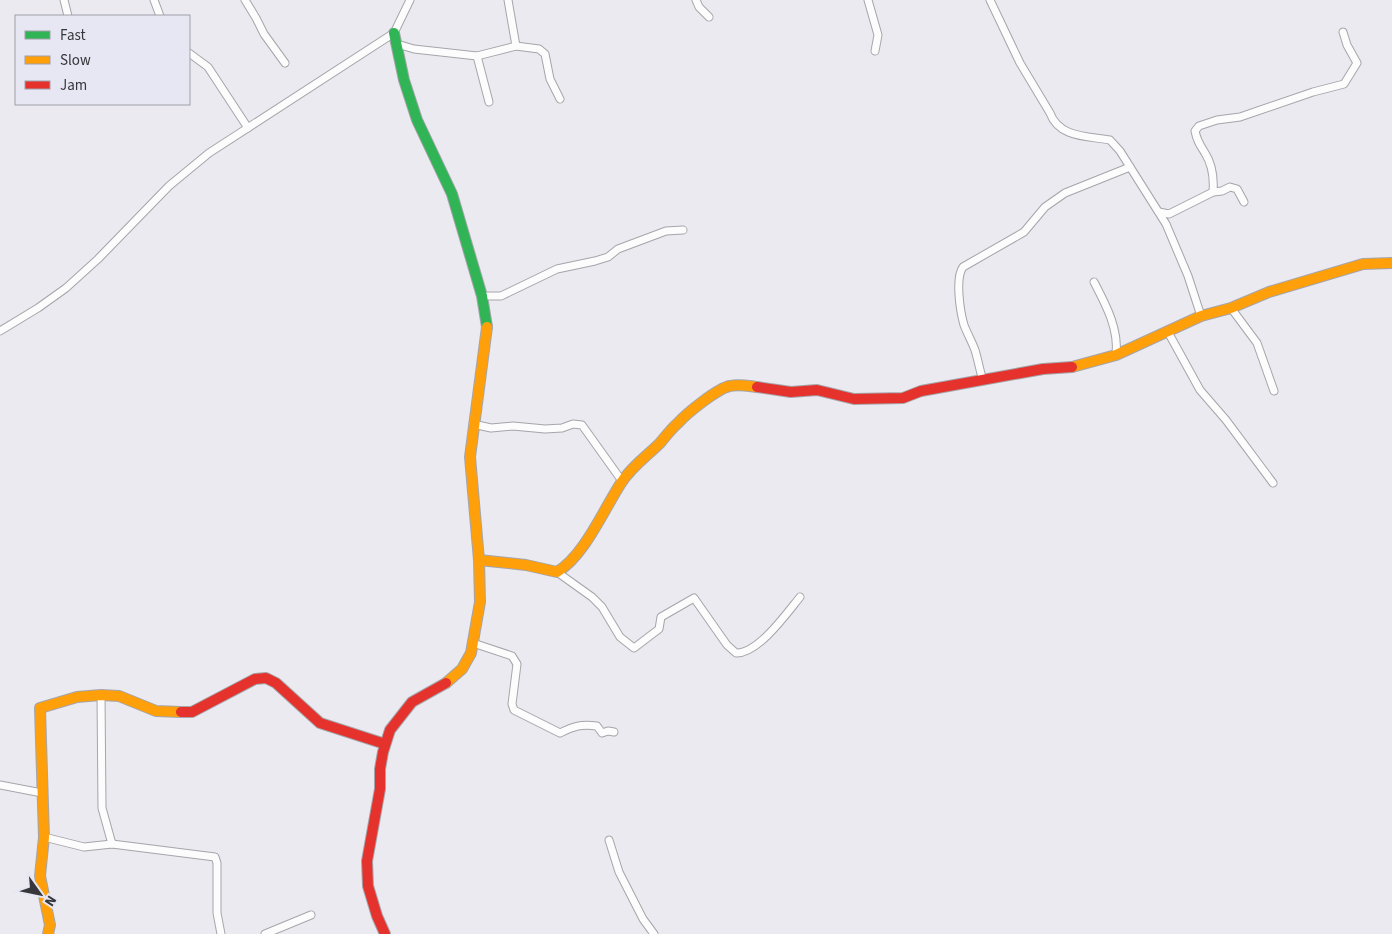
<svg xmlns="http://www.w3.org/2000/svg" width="1392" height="934" font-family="'Source Sans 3',sans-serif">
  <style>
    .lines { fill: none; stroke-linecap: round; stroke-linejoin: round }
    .street-casing { stroke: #a5a5aa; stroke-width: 9 }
    .fast-casing { stroke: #a5a5aa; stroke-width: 12 }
    .slow-casing { stroke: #a5a5aa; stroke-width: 12 }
    .jam-casing { stroke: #a5a5aa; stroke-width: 12 }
    .street { stroke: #fcfcfd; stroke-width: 7 }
    .fast { stroke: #30b455; stroke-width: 10 }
    .slow { stroke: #ff9f0a; stroke-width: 10 }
    .jam { stroke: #e5322d; stroke-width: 10 }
  </style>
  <rect width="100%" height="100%" fill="#eaeaf0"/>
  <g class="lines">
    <g class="street-casing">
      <g id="street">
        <path d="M64 0 68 16"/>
        <path d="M154 0 160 16"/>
        <path d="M245 0 256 18 264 34 285 63"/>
        <path d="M508 0 516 46"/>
        <path d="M696 0 699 7 709 17"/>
        <path d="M868 0 878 35 875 51"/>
        <path d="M990 0 1020 63 1050 113C1059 138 1088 136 1110 140L1120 151 1166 224 1188 276 1201 316"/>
        <path d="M397 44 414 49 477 56 516 46 539 49 545 54 550 79 560 99"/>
        <path d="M189 53 208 67 248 128"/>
        <path d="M477 56 489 102"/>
        <path d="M1213 192C1214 179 1212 164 1205 153 1200 145 1197 141 1195 131L1199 126 1217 120 1240 117 1313 92 1344 84 1357 63 1347 45 1343 32"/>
        <path d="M1159 212 1169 214 1213 192 1222 191 1230 187 1237 189 1244 202"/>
        <path d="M1094 282C1106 305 1119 329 1116 355"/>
        <path d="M482 296H501L557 269 595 261 608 257 618 249 666 231 683 230"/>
        <path d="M1231 308 1257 343 1274 391"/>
        <path d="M0 331 38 308 66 288 98 259 169 186 209 153 394 33 410 0"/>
        <path d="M1168 332 1200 390 1226 420 1273 483"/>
        <path d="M983 381C980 371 978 360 975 350 972 342 967 333 964 325 960 311 955 278 963 267L1024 232 1045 207 1065 193 1130 167"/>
        <path d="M473 424 491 428 513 426 545 429 562 428 573 424 582 425 622 481"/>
        <path d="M557 572 592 597 602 607 620 637 634 648 659 629 661 617 694 598 727 645 736 653C758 654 787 613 800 597"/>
        <path d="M473 643 512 656 517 664 512 704 514 710 560 733C574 726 581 724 597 726L602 733 608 731 614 732"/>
        <path d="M101 695 102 808 112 844"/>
        <path d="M0 785 42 793"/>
        <path d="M44 837 84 847 112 844 215 857 217 863V913L221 934"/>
        <path d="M609 840 619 872 643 919 654 934"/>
        <path d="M265 934 311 915"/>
      </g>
    </g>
    <g class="fast-casing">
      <path id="fast" d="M394 33 404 80 417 120 452 194 482 296 487 327"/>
    </g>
    <g class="slow-casing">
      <g id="slow">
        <path d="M1072 367 1116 355 1201 316 1231 308 1269 292 1363 264 1392 263"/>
        <path d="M479 560 526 565 557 572C584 556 603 511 621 483 631 467 647 456 660 443 666 436 671 429 678 423 687 413 718 388 730 386 739 384 748 386 757 387"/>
        <path d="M446 683 462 669 471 653 480 602 479 560 470 457 487 327"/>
        <path d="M48 934 50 925 40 876 44 837 40 708 77 697 101 695 119 696 156 711 181 712"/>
      </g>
    </g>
    <g class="jam-casing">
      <g id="jam">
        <path d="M757 387 791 392 817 390 854 399 903 398 921 391 1043 369 1072 367"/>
        <path d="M181 712H192L255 679 266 678 276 683 320 723 385 744"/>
        <path d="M385 934 377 916 368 886 367 861 380 789V769L383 752 390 730 412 702 446 683"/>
      </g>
    </g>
    <use href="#street" class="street"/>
    <use href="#fast" class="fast"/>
    <use href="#slow" class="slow"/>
    <use href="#jam" class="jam"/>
  </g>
  <rect x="15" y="15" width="175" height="90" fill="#e7e7f3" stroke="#a0a0a9"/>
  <rect x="25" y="31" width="25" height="8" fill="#30b455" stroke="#a0a0a9"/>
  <text x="60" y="40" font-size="15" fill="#36363b">Fast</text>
  <rect x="25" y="56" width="25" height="8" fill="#ff9f0a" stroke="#a0a0a9"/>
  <text x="60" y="65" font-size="15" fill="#36363b">Slow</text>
  <rect x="25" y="81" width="25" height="8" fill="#e5322d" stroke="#a0a0a9"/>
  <text x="60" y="90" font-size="15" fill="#36363b">Jam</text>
  <g transform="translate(40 894) rotate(123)" stroke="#e7e7f3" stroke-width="4" paint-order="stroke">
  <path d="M0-4L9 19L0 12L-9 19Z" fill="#36363b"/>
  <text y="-8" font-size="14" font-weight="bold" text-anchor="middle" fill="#36363b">N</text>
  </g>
</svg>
